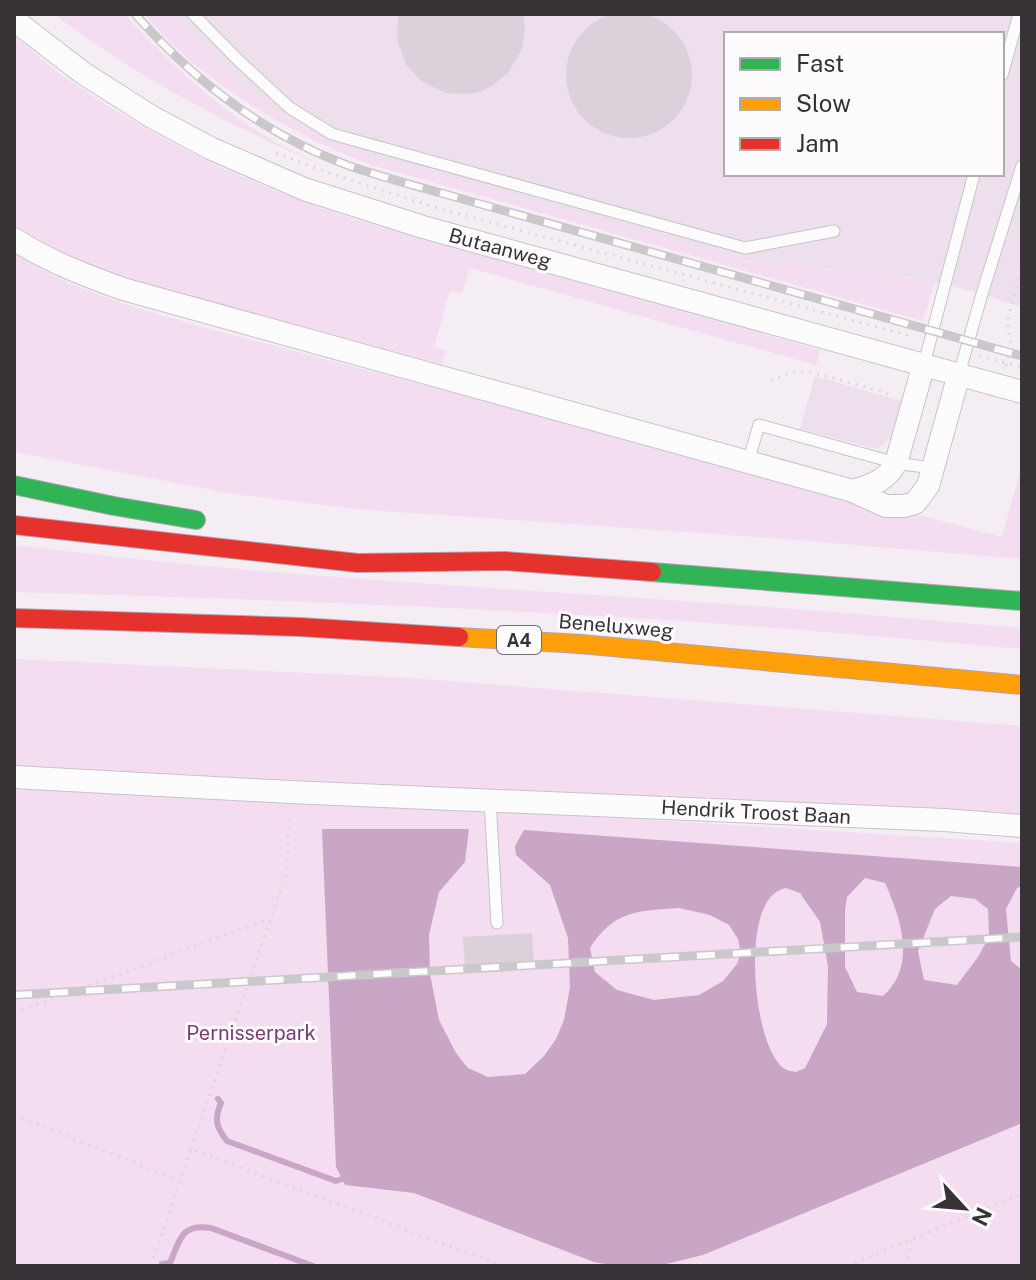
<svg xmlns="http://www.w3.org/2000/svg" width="1036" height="1280" font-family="'Public Sans',sans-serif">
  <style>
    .built { fill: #ede0ec; fill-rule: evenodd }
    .green { fill: #f4dcf1 }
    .water { fill: #c9a6c5; fill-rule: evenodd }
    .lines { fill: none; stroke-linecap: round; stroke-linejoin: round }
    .stream { stroke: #c9a6c5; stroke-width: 6 }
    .building { fill: #dcd0db }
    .lane-casing { stroke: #c8c3c7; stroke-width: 13 }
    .street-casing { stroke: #c8c3c7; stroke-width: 24 }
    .fast-casing { stroke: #b3a2b1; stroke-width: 20 }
    .slow-casing { stroke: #b3a2b1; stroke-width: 20 }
    .jam-casing { stroke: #b3a2b1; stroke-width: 20 }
    .path { stroke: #dbd9da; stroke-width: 3; stroke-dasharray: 2 6; stroke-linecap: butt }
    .lane { stroke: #fdfcfd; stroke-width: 11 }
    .street { stroke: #fdfcfd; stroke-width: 22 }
    .fast { stroke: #30b455; stroke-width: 18 }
    .slow { stroke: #ff9f0a; stroke-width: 18 }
    .jam { stroke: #e5322d; stroke-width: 18 }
    .rail-casing { stroke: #cac8ca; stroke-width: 9 }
    .rail { stroke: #fefbfd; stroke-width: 6; stroke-dasharray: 18; stroke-linecap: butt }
    .labels { text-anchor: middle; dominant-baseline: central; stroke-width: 6; stroke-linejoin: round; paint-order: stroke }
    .shield { fill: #fefbfd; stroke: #736e72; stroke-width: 2 }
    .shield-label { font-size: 18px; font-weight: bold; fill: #373236 }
    .street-label { font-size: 20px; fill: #373236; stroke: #fefbfd }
    .park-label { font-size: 20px; fill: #783d74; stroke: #fefbfd }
  </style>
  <rect width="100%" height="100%" fill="#f4edf3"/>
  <g class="built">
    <path d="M174 14H1022V307L982 294 921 278 742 260 347 149 321 137 262 102 231 77 203 48ZM726 34H1002V174H726Z"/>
    <path d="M815 376 901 401 891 438 876 449 800 429Z"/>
  </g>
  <g class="green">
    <path d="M54 14H124C159 52 197 88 239 119 265 138 296 152 325 167 230 125 137 78 54 14Z"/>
    <path d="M144 14H174C193 36 211 59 232 78 266 108 307 130 347 149L742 260 921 278 935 282 923 321 372 165C305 141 226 95 174 46 164 36 154 25 144 14Z"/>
    <path d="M14 36C33 51 51 69 72 82 166 147 268 193 377 226L820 350 816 365 470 268 462 293 450 290 434 347 446 351 442 364 139 282 91 267 57 250 14 225Z"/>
    <path d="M14 254 70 284 124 304 206 328 1002 537 1022 465V559L773 538 355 509 234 494 14 452Z"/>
    <path d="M14 545C241 574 468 586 696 602 805 609 913 619 1022 628V649C863 635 705 621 546 613 369 603 191 597 14 592Z"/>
    <path d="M14 659 410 678 1022 726V814L14 767Z"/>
    <path d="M14 787 477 809 1022 843V1266H14Z"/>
  </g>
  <path class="water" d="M322 829H469L465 862 439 892 429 935 430 974 439 1020 456 1053 468 1068 488 1077 525 1074 544 1056 556 1039 564 1020 570 987 568 938 550 885 516 855 515 846 524 830 1022 867V886L1017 888 1006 909 1011 961 1022 970V1123L703 1255 658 1266H616L594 1262 414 1193 345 1185 336 1167ZM865 878 885 883C901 919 917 966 883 996L857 992 845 967V910L847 897ZM786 888 800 893 820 922 828 966 827 1024 805 1068 796 1072C790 1071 784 1070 780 1065 754 1036 746 935 767 902 772 894 778 890 786 888ZM951 896 975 899 988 909 989 937 978 957 957 985 924 980 918 951 935 909ZM679 908 710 915 729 925 738 939 741 953 737 964 723 981 699 995 654 1000 617 990 595 972 590 948C614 910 638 911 679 908Z"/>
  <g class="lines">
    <g class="stream">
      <path d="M218 1099 221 1103C214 1119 216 1127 227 1141L336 1181 342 1179"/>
      <path d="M162 1264 170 1263C180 1240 181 1223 211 1228L313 1266"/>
    </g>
  </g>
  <g class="building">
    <circle cx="629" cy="75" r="63"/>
    <path d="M398 14H523L525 29 522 49 508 73 492 86 480 92 466 94 446 93 421 81 407 66 397 41Z"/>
    <path d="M532 933 534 964 465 968 463 937Z"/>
  </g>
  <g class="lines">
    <g class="lane-casing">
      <g id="lane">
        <path d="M193 14 238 60 290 108 332 134 745 248 834 231"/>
        <path d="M1002 75 1019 14"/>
        <path d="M924 364 974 174"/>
        <path d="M959 374 982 294 1022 166"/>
        <path d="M748 462 759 425 896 463 932 468"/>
        <path d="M490 800 497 923"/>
      </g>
    </g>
    <g class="street-casing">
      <g id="street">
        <path d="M14 20 83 73 152 117 210 148 304 189 423 227 1022 392"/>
        <path d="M14 239C48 261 84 275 123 289L853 491 886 506H904L915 503 928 486 959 374"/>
        <path d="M853 491C872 485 886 481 896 463L924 364"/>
        <path d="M14 777 290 792 944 820 1022 826"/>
      </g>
    </g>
    <g class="fast-casing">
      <g id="fast">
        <path d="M14 485 114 506 196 520"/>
        <path d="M652 572 1022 601"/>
      </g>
    </g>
    <g class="slow-casing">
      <path id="slow" d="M459 637 580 644 1022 685"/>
    </g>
    <g class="jam-casing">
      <g id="jam">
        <path d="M14 525 358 563 505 561 652 572"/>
        <path d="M14 618 300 627 459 637"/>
      </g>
    </g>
    <g class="path">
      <path d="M276 153 329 173 434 207 914 337"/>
      <path d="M979 356 1022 367"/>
      <path d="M1006 366 1011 345 1008 329V319L1022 267"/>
      <path d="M771 381C785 374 794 370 810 372L894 395"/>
      <path d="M14 1013 269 919"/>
      <path d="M14 1115 178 1180"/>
      <path d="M191 1149 287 871 289 813"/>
      <path d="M151 1266 191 1149 503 1266"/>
      <path d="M847 1266 1022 1194"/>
      <path d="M905 1266 912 1239"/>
    </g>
    <use href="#lane" class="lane"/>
    <use href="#street" class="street"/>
    <use href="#fast" class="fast"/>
    <use href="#slow" class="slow"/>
    <use href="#jam" class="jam"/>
    <g class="rail-casing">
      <g id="rail">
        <path d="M135 14C193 80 264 134 347 165 378 176 409 184 441 193L1022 356"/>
        <path d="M14 995 1022 937"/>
      </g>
    </g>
    <use href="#rail" class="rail"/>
  </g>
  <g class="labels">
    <rect class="shield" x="497" y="626" width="44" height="28" rx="6"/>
    <g class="shield-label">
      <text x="519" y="640">A4</text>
    </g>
    <g class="street-label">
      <text transform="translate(500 248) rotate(15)">Butaanweg</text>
      <text transform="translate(616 626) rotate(5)">Beneluxweg</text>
      <text transform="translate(756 812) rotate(3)">Hendrik Troost Baan</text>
    </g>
    <g class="park-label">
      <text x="251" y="1033">Pernisserpark</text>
    </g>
  </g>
  <rect width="1036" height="1280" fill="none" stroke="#373236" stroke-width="32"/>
  <rect x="724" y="32" width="280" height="144" fill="#fefbfd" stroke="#aeabad" stroke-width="2"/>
  <rect x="740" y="58" width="40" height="12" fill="#30b455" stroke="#aeabad" stroke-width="2"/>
  <text x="796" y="72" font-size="24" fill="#373236">Fast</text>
  <rect x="740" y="98" width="40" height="12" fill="#ff9f0a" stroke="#aeabad" stroke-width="2"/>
  <text x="796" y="112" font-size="24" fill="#373236">Slow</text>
  <rect x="740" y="138" width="40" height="12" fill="#e5322d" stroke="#aeabad" stroke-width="2"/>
  <text x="796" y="152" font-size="24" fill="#373236">Jam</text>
  <g transform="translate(964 1208) rotate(116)" stroke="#fefbfd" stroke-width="6" paint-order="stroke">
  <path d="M0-6L14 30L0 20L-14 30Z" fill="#373236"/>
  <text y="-12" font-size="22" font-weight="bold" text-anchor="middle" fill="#373236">N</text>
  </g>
</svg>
